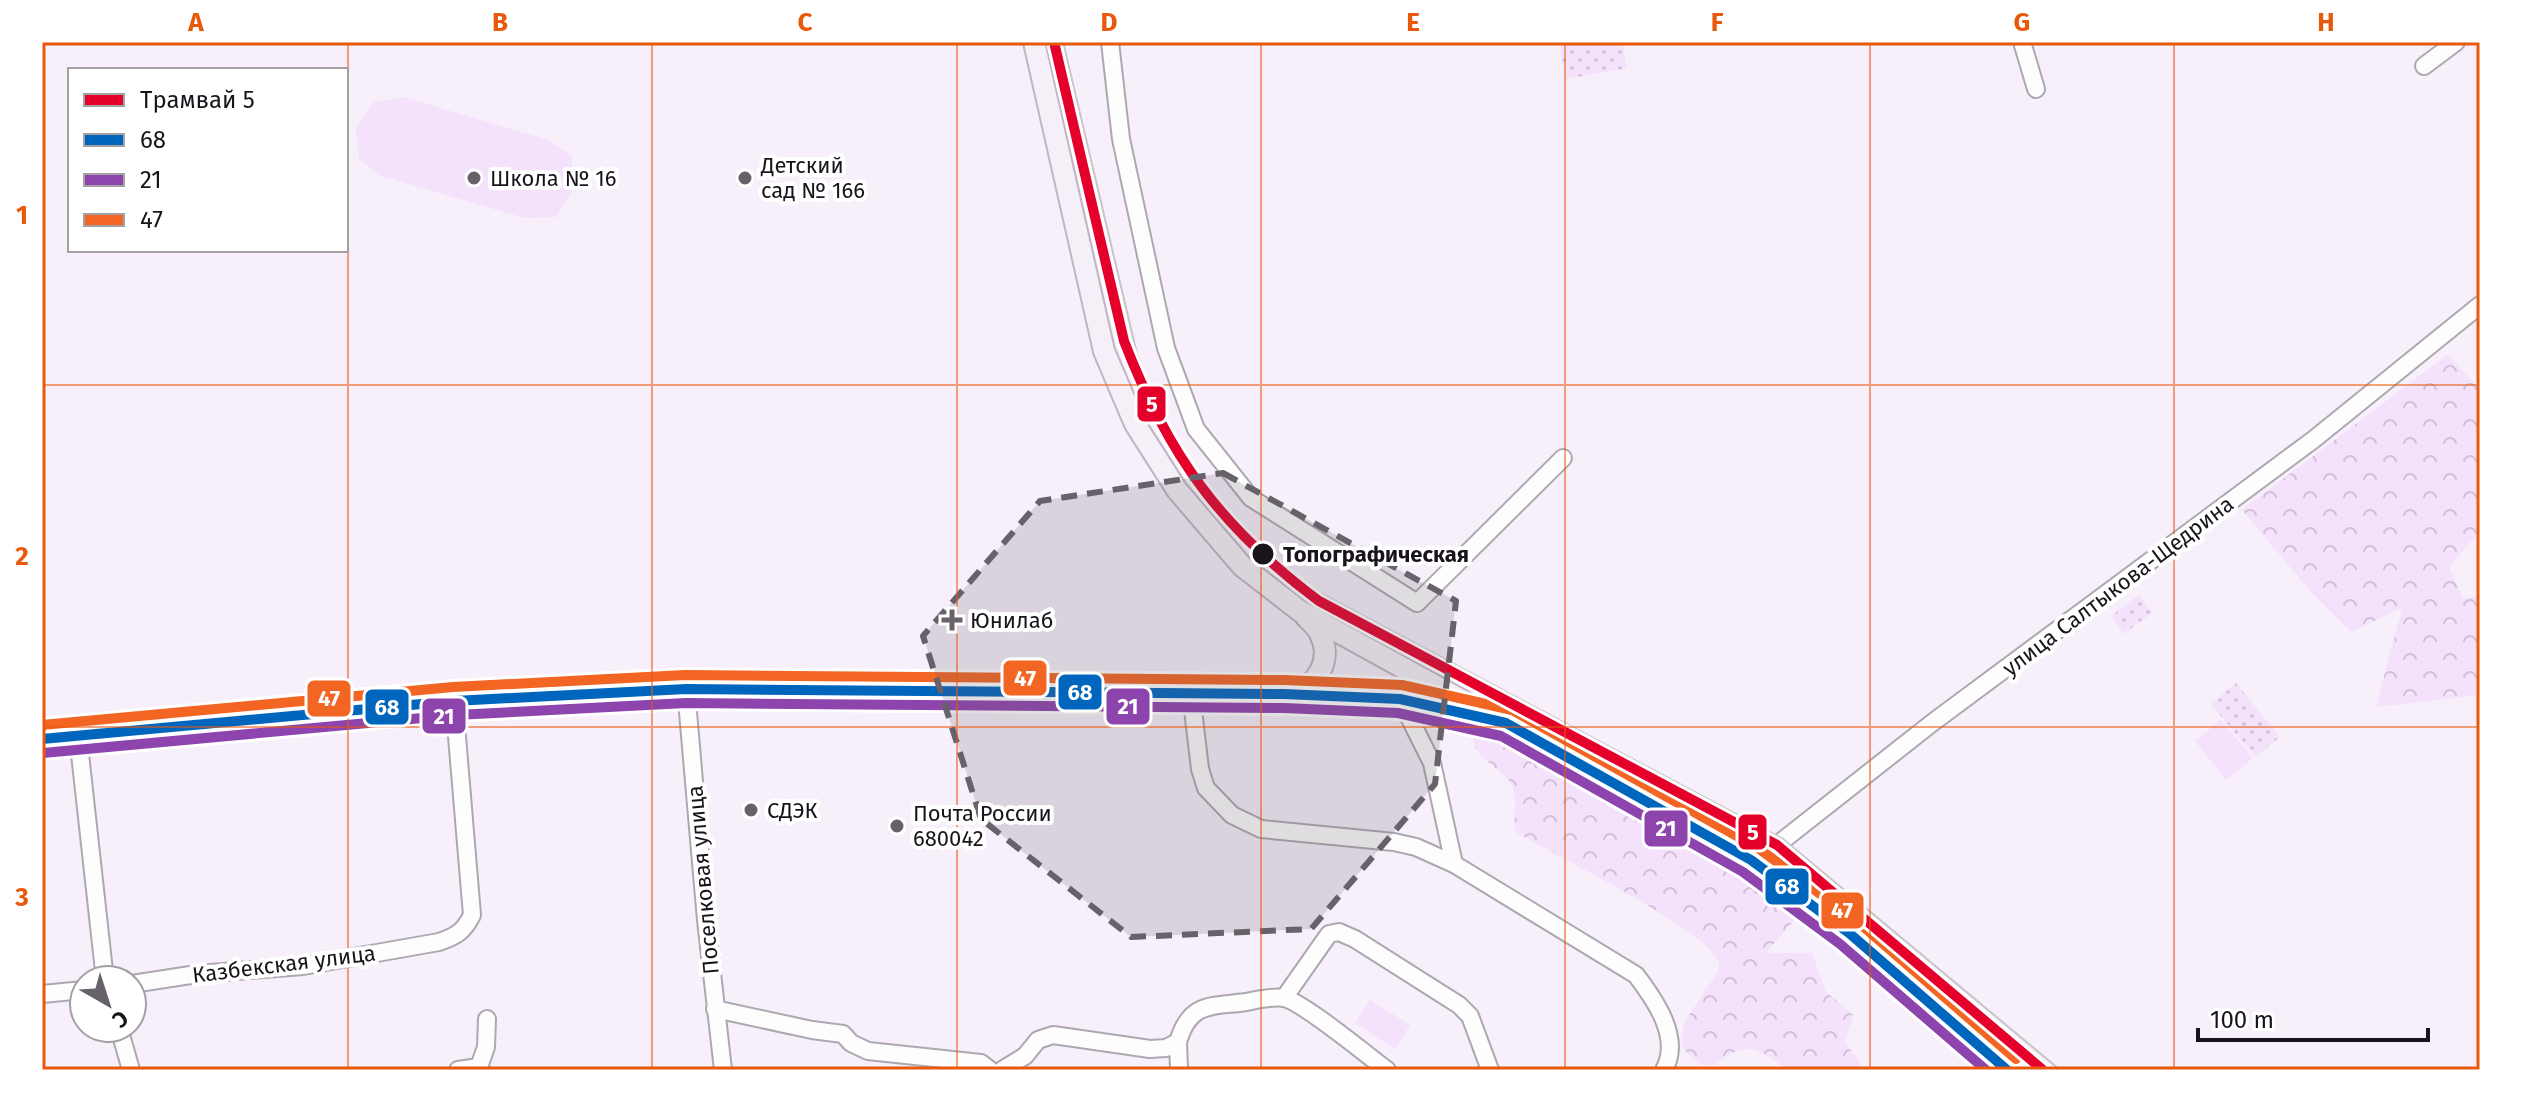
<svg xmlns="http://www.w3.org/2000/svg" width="2522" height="1112" font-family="'Fira Sans',sans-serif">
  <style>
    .green { fill: #f4e1fb }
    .forest { fill: url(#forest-crowns) }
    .park { fill: url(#park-dots) }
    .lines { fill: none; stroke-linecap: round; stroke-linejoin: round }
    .minor-casing { stroke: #ada8b0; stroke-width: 20 }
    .major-casing { stroke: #c1b4c5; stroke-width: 24 }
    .minor { stroke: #fefdfe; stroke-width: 16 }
    .major { stroke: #f5f0f7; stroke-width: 20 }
    .tram { stroke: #c7c5c8; stroke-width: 2 }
    .bus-1-casing { stroke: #fff; stroke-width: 16 }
    .bus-2-casing { stroke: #fff; stroke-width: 16 }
    .bus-3-casing { stroke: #fff; stroke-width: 16 }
    .bus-1 { stroke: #0065bd; stroke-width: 10 }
    .bus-2 { stroke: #8e44ad; stroke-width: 10 }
    .bus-3 { stroke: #f26522; stroke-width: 10 }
    .tram-1-casing { stroke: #fff; stroke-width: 16 }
    .tram-1 { stroke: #e4002b; stroke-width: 10 }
    .marked { fill: #676169; fill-opacity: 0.2; stroke: #676169; stroke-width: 6; stroke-dasharray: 16 10; stroke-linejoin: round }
    .grid { fill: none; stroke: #e8590c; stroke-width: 2; stroke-opacity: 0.55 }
    .poi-dot { fill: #676169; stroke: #fff; stroke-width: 3 }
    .stop-dot { fill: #19141b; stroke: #fff; stroke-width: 3 }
    .labels { text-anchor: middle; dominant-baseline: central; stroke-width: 8; stroke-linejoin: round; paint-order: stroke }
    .poi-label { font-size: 22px; fill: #19141b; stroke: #fff; text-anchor: start }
    .stop-label { font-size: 22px; font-weight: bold; fill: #19141b; stroke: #fff; text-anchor: start }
    .street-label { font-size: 22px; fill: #19141b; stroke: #fff }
    .line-badge { stroke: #fff; stroke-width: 3 }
    .badge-label { font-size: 22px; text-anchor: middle; font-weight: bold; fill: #fff }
    .neatline { fill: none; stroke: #e8590c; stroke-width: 3 }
    .grid-label { font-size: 26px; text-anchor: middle; font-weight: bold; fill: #e8590c }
  </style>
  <defs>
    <pattern id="forest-crowns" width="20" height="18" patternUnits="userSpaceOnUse" patternTransform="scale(2)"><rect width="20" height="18" fill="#f4e1fb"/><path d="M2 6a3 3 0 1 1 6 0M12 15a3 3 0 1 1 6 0" fill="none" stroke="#d1c0d7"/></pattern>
    <pattern id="park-dots" width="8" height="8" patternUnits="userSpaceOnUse" patternTransform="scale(2)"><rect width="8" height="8" fill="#f4e1fb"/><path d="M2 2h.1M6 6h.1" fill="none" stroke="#d1c0d7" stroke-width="1.8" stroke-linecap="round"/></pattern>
  </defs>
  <rect width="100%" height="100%" fill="#f7effa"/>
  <g class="green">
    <path d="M404 97 548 140 572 156V192L556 217 525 218 381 176 359 159 356 128 373 102Z"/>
    <path d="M2221 720 2253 758 2226 780 2195 741Z"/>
    <path d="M1370 1000 1410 1025 1395 1049 1355 1023Z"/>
  </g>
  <g class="forest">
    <path d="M2448 354 2480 391V531L2449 567 2463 599 2480 595V695L2376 707 2402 608 2351 632 2311 592 2242 510Z"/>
    <path d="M1481 734 1724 867 1797 917 1766 953H1812L1826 992 1853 1015 1845 1042 1865 1070C1848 1070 1804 1074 1790 1069 1776 1064 1765 1050 1750 1049 1720 1046 1717 1091 1681 1045L1684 1023 1718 971C1719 965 1720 965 1717 959 1702 928 1553 854 1516 832 1511 817 1521 800 1510 782 1500 767 1473 758 1474 738Z"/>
  </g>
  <g class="park">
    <path d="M1570 42H1622L1627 68 1566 79 1559 44Z"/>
    <path d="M2139 595 2152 613 2124 634 2111 616Z"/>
    <path d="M2236 683 2280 737 2255 757 2211 704Z"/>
  </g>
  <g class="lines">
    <g class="minor-casing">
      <g id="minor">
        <path d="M1110 42 1121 139 1166 348 1196 429 1251 498 1417 603 1563 458"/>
        <path d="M2022 42 2036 89"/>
        <path d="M2424 66 2456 42"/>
        <path d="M686 689 706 920 723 1070"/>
        <path d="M1191 693 1200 769 1206 788 1232 815 1261 829 1394 842 1416 847 1454 864 1636 975C1655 1000 1682 1038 1664 1070"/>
        <path d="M1400 699 1432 763 1454 864"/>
        <path d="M78 736 105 980"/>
        <path d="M1751 860 1777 845 1932 723 2313 440 2480 305"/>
        <path d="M132 984 197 974 303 966 439 942C457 936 464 931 472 915L454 701"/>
        <path d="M42 994 84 990"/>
        <path d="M1284 998 1329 934 1339 932 1355 939 1459 1005 1470 1016 1490 1070"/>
        <path d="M715 1009 812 1030 843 1034 851 1043 868 1051 981 1063 990 1070"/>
        <path d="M119 1028 131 1070"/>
        <path d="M1178 1042 1179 1070"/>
        <path d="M458 1070 479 1067"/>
        <path d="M481 1070 479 1067 486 1047 487 1019"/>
        <path d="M1002 1070 1025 1056 1038 1040 1053 1035 1150 1049 1166 1048 1178 1042C1190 1001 1211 1007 1246 1002 1257 1000 1273 996 1284 998 1303 1002 1368 1056 1387 1070"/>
      </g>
    </g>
    <g class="major-casing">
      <g id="major">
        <path d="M1034 42 1104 351 1135 424 1177 490 1242 566 1300 611 1751 860 1849 933 2007 1070"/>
        <path d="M1291 693C1318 686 1334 659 1319 632 1316 626 1310 621 1306 617"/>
        <path d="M42 739 454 701 686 689 1284 694 1400 699 1482 717"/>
      </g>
    </g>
    <use href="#minor" class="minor"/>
    <use href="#major" class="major"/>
    <path class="tram" d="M1063 42 1137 354C1149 385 1162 415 1179 444 1211 500 1270 561 1324 595L1783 839 2060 1070"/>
    <g class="bus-1-casing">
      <path id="bus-1" d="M42 739 454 701 686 689 1284 694 1400 699 1506 723 1751 860 1849 933 2007 1070"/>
    </g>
    <g class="bus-2-casing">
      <path id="bus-2" d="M43 753 455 715 686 703 1284 708 1398 713 1501 736 1743 872 1840 944 1986 1070"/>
    </g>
    <g class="bus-3-casing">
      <path id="bus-3" d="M42 725 453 687 685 675 1284 680 1402 685 1512 710 1758 848 1858 922 2016 1059"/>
    </g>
    <use href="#bus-1" class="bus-1"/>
    <use href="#bus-2" class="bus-2"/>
    <use href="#bus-3" class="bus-3"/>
    <g class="tram-1-casing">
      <path id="tram-1" d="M1054 42 1124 341C1168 455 1220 527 1319 601L1777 845 2043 1070"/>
    </g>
    <use href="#tram-1" class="tram-1"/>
  </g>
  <path class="marked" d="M1223 473 1456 601 1435 784 1311 929 1131 937 981 819 923 636 1040 501Z"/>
  <path class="grid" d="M348 42V1070M652 42V1070M957 42V1070M1261 42V1070M1565 42V1070M1870 42V1070M2174 42V1070M42 385H2480M42 727H2480"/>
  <g class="poi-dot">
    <circle cx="474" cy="178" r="8"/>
    <circle cx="745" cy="178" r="8"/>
    <path d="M948 608h8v8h8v8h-8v8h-8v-8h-8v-8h8z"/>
    <circle cx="751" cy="810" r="8"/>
    <circle cx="897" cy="826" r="8"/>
  </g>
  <circle class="stop-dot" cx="1263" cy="554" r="12"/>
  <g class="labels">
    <g class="poi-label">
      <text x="761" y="165">Детский<tspan x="761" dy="25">сад № 166</tspan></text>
      <text x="490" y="178">Школа № 16</text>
      <text x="970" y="620">Юнилаб</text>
      <text x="767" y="810">СДЭК</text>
      <text x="913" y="813">Почта России<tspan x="913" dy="25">680042</tspan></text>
    </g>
    <g class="stop-label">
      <text x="1283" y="554">Топографическая</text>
    </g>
    <g class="street-label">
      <text transform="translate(2118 586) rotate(-37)">улица Салтыкова-Щедрина</text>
      <text transform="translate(703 880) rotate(-95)">Поселковая улица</text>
      <text transform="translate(284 964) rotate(-7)">Казбекская улица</text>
    </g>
  </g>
  <g class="line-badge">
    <rect x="1136" y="385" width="31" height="38" rx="8" fill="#e4002b"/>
    <rect x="1002" y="659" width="46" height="38" rx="8" fill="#f26522"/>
    <rect x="1057" y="673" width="46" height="38" rx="8" fill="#0065bd"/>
    <rect x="306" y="679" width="46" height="39" rx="8" fill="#f26522"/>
    <rect x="1105" y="687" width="46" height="39" rx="8" fill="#8e44ad"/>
    <rect x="364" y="688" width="46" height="38" rx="8" fill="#0065bd"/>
    <rect x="421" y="697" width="46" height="38" rx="8" fill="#8e44ad"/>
    <rect x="1643" y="809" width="46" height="39" rx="8" fill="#8e44ad"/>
    <rect x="1737" y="813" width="31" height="38" rx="8" fill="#e4002b"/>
    <rect x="1764" y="867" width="46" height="39" rx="8" fill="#0065bd"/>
    <rect x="1820" y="891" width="45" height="39" rx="8" fill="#f26522"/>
  </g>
  <g class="badge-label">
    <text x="1152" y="412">5</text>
    <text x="1025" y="686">47</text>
    <text x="1080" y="700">68</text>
    <text x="329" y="706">47</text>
    <text x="1128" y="714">21</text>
    <text x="387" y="715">68</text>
    <text x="444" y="724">21</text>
    <text x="1666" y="836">21</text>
    <text x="1753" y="840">5</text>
    <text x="1787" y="894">68</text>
    <text x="1842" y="918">47</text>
  </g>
  <rect width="2522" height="1112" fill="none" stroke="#ffffff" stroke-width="88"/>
  <rect x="68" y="68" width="280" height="184" fill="#ffffff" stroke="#a3a1a4" stroke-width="2"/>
  <rect x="84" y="94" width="40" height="12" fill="#e4002b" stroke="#a3a1a4" stroke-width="2"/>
  <text x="140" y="108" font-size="24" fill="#19141b">Трамвай 5</text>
  <rect x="84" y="134" width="40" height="12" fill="#0065bd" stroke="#a3a1a4" stroke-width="2"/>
  <text x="140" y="148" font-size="24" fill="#19141b">68</text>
  <rect x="84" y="174" width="40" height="12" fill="#8e44ad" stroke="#a3a1a4" stroke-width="2"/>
  <text x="140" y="188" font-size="24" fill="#19141b">21</text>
  <rect x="84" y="214" width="40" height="12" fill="#f26522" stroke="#a3a1a4" stroke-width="2"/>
  <text x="140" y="228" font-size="24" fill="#19141b">47</text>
  <g transform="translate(108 1004) rotate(141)"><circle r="38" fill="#ffffff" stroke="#a3a1a4" stroke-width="2"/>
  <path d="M0-6L14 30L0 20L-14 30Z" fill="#676169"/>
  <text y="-12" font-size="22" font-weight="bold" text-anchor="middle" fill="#19141b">С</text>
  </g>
  <path d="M2198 1028v12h230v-12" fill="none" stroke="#19141b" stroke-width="4"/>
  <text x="2210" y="1028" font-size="24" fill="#19141b" stroke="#ffffff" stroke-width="6" paint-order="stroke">100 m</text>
  <rect x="44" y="44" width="2434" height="1024" class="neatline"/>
  <g class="grid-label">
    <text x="196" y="31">A</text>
    <text x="500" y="31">B</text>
    <text x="805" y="31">C</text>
    <text x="1109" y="31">D</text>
    <text x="1413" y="31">E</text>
    <text x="1717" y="31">F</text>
    <text x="2022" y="31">G</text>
    <text x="2326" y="31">H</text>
    <text x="22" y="224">1</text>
    <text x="22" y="565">2</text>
    <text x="22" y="906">3</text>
  </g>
</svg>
